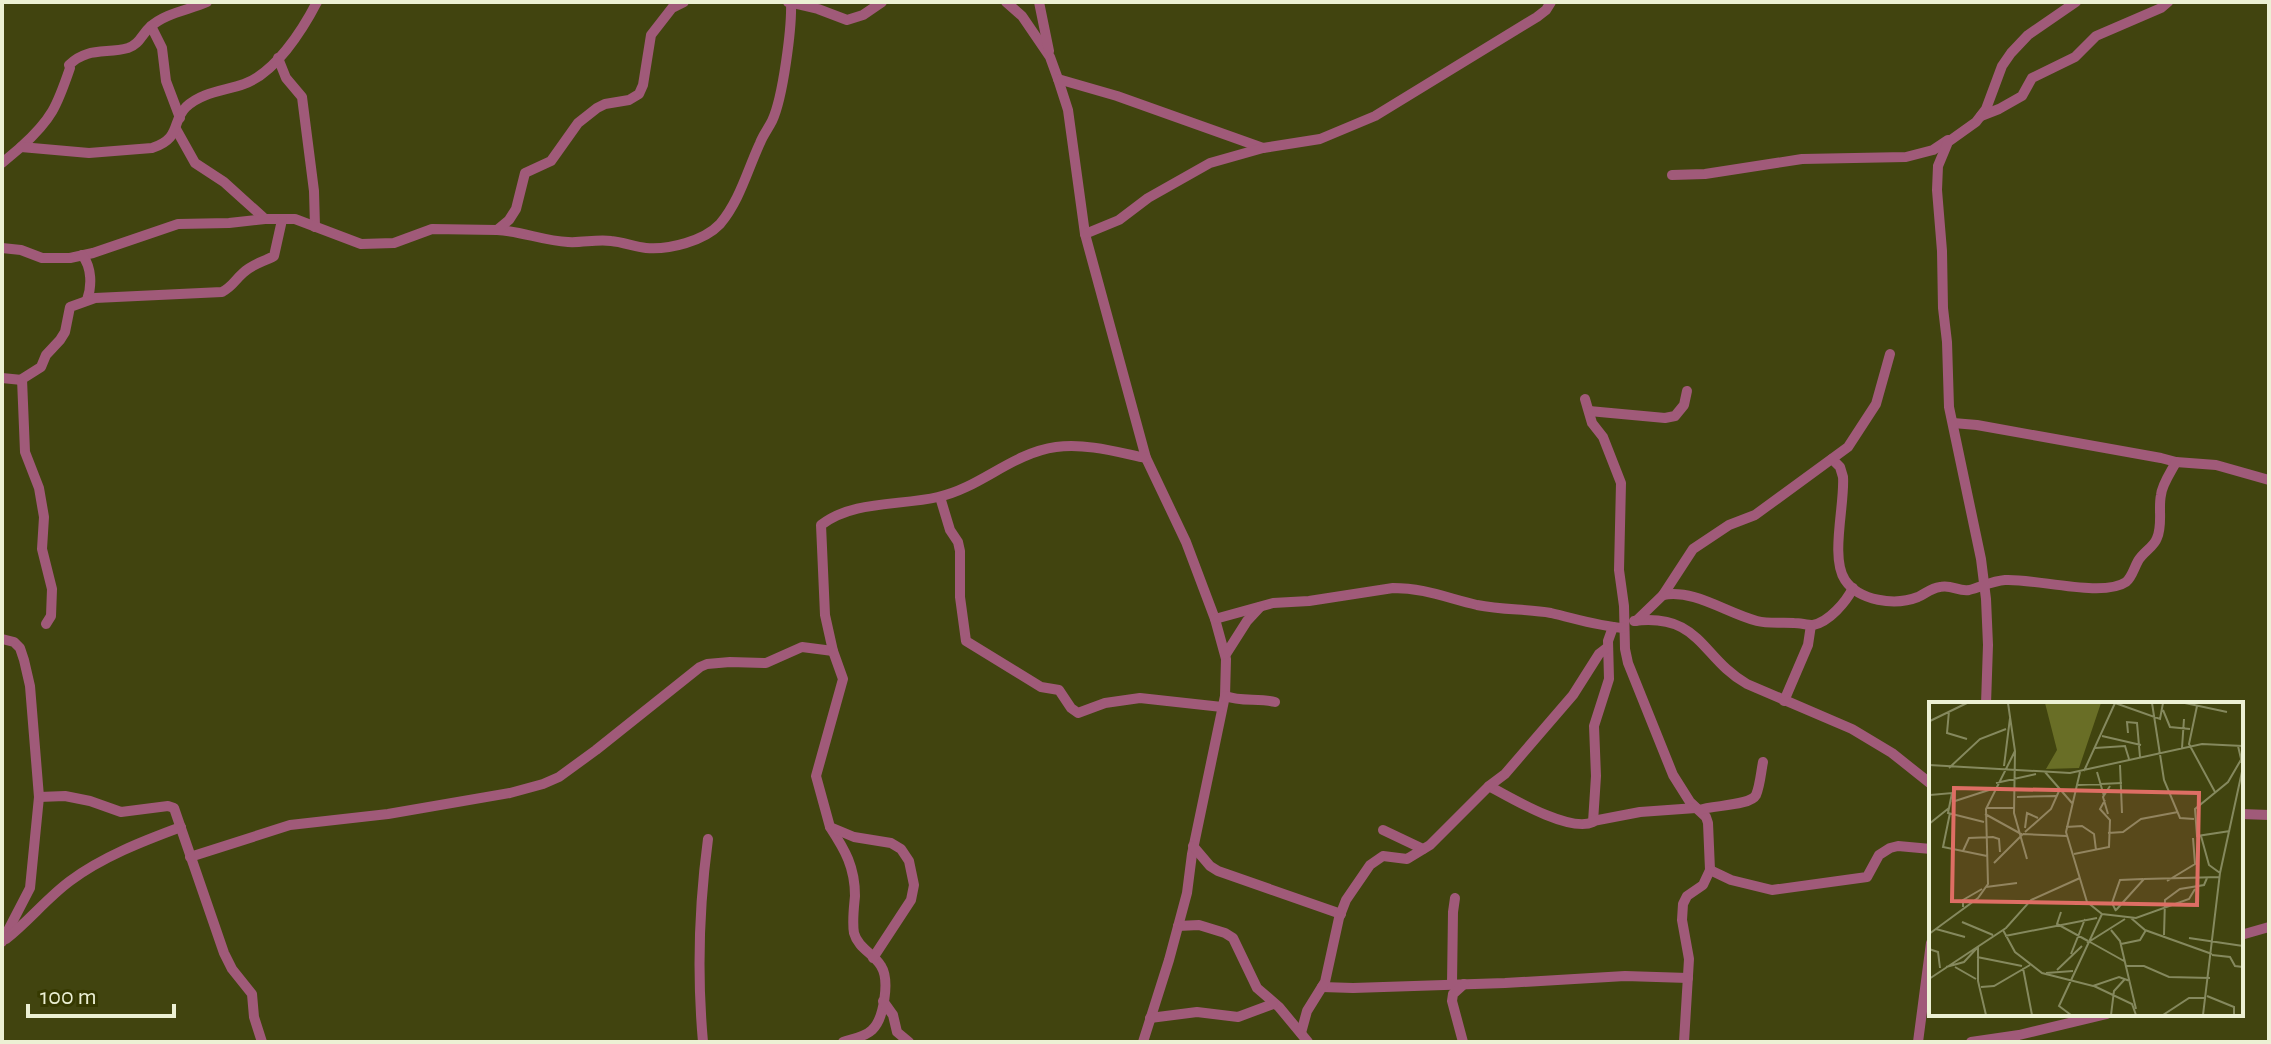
<svg xmlns="http://www.w3.org/2000/svg" width="2271" height="1044" font-family="'Alegreya Sans',sans-serif">
  <style>
    .lines { fill: none; stroke-linecap: round; stroke-linejoin: round }
    .street { stroke: #a05a79; stroke-width: 10 }
    .inset-road { fill: none; stroke: #85895e; stroke-width: 2 }
    .view { fill: #de6e64; fill-opacity: 0.15; stroke: #de6e64; stroke-width: 4 }
    .inset-edge { fill: none; stroke: #ecf0d4; stroke-width: 4 }
  </style>
  <rect width="100%" height="100%" fill="#41440f"/>
  <g class="lines">
    <g class="street">
      <path d="M788 2 818 9 847 20 863 15 882 2"/>
      <path d="M1006 2 1022 16 1050 57 1058 79 1068 110 1085 234 1146 458 1186 542 1215 619 1226 659 1225 696 1192 854 1187 893 1169 960 1143 1042"/>
      <path d="M1039 2 1049 51"/>
      <path d="M151 26 162 48 166 81 180 118"/>
      <path d="M278 58 286 78 302 97 314 191 315 227"/>
      <path d="M1058 79 1117 96 1263 148"/>
      <path d="M1981 116 1999 109 2022 96 2032 78 2075 57 2096 36 2161 8 2168 2"/>
      <path d="M176 129 195 163 224 182 265 219"/>
      <path d="M21 147C52 119 57 106 70 68L69 65C87 47 106 54 128 48 140 44 141 35 150 27 165 13 189 10 207 2"/>
      <path d="M2 163 21 147 89 153 152 148C182 138 171 122 186 107 202 92 224 91 244 84 275 73 302 31 317 2"/>
      <path d="M1672 175 1705 174 1802 159 1906 157 1933 150 1948 140"/>
      <path d="M497 230C521 231 544 241 568 242 582 243 597 239 611 241 623 242 635 247 646 248 669 250 704 241 720 224 740 200 747 171 760 143 763 135 768 129 772 121 783 98 792 27 791 2"/>
      <path d="M1085 234 1119 220 1148 198 1210 163 1263 148 1320 139 1375 116 1537 17 1546 10 1551 2"/>
      <path d="M2 248 21 250 42 258H70L93 253 178 224 229 223 265 219H295L361 244 394 243 432 229 497 230 509 220 516 209 525 173 551 161 578 123 597 108 605 104 629 100 639 94 643 85 651 35 672 8 684 2"/>
      <path d="M82 255C92 267 92 286 87 300"/>
      <path d="M2 378 22 380"/>
      <path d="M1585 399 1592 423 1603 437 1621 483 1619 570 1624 606 1625 649 1628 663 1673 775 1690 802 1706 817 1708 823 1710 870 1703 885 1687 896 1683 904 1682 920 1689 959 1684 1042"/>
      <path d="M1589 411 1665 418 1675 416 1684 405 1687 391"/>
      <path d="M1953 423 1977 425 2161 458 2176 462 2216 465 2269 480"/>
      <path d="M1832 459 1840 467 1843 477C1845 504 1830 558 1845 580 1859 601 1895 606 1918 597 1925 594 1931 588 1940 587 1951 584 1959 592 1969 590 1981 587 1992 581 2005 580 2034 578 2103 598 2126 582 2132 577 2134 568 2138 561 2143 552 2154 547 2157 538 2163 525 2158 508 2161 495 2162 484 2171 472 2176 462"/>
      <path d="M940 497 950 530 958 542 960 551V597L966 641 1041 687 1059 690 1071 708 1078 713 1105 703 1140 698 1222 707"/>
      <path d="M1663 595C1695 589 1726 613 1757 621 1769 624 1782 622 1794 623 1800 623 1807 625 1813 625 1829 622 1846 602 1853 588"/>
      <path d="M1215 619 1273 603 1309 601 1393 588C1424 588 1447 598 1477 605 1502 610 1527 609 1551 613 1577 619 1597 626 1624 628"/>
      <path d="M1634 621C1701 613 1701 658 1747 684L1852 729 1892 753 1931 784"/>
      <path d="M1636 621 1663 595 1693 549 1729 525 1755 515 1848 447 1876 404 1890 354"/>
      <path d="M46 624 51 616 52 589 42 549 44 517 39 488 25 452 22 379 41 367 46 355 60 340 65 332 70 307 95 298 222 292C232 287 235 280 243 273 252 264 263 262 274 256L282 220"/>
      <path d="M2 639 14 642 20 648 24 660 30 686 39 797 30 888 2 942"/>
      <path d="M1226 654 1247 621 1260 607"/>
      <path d="M1225 696C1241 702 1258 698 1275 702"/>
      <path d="M1784 701 1808 645 1811 625"/>
      <path d="M1986 704 1988 645 1986 599 1981 559 1949 407 1947 342 1943 308 1942 251 1937 190 1938 166 1948 142 1976 122 1986 109 2002 66 2011 53 2028 35 2076 2"/>
      <path d="M1489 786C1511 798 1570 833 1593 822L1596 776 1594 726 1609 679 1608 641 1613 627"/>
      <path d="M39 797 65 796 90 801 121 812 168 806 174 808 224 953 232 969 252 994 254 1017 262 1042"/>
      <path d="M1699 810C1713 805 1750 806 1756 795 1760 786 1761 772 1763 762"/>
      <path d="M2241 814 2269 815"/>
      <path d="M1593 821 1640 812 1696 808"/>
      <path d="M830 827C845 850 855 867 855 896 854 907 852 921 854 933 858 948 874 954 881 966 890 980 884 1019 872 1030 865 1037 852 1039 843 1042"/>
      <path d="M1383 830 1423 849"/>
      <path d="M1193 846 1210 866 1218 871 1341 914"/>
      <path d="M190 857 290 825 388 814 510 793 543 784 559 777 596 750 700 667 707 664 730 662 766 663 802 647 833 651"/>
      <path d="M1710 870 1731 880 1772 890 1867 877 1879 855 1890 848 1898 846 1931 849"/>
      <path d="M1178 926 1199 925 1225 933 1233 938 1257 988 1279 1007 1308 1042"/>
      <path d="M2241 935 2269 927"/>
      <path d="M6 939C29 921 47 898 70 881 102 857 143 841 181 827"/>
      <path d="M873 958 911 900 914 885 909 861 901 849 891 843 854 837 830 827 816 776 843 679 833 651 825 615 821 525C853 500 900 506 938 497 980 488 1012 453 1056 447 1086 443 1117 452 1146 458"/>
      <path d="M1452 984 1453 912 1455 898"/>
      <path d="M1322 987 1353 988 1505 983 1625 976 1688 978"/>
      <path d="M883 1001 893 1015 897 1032 909 1042"/>
      <path d="M1150 1018 1197 1012 1238 1017 1273 1004"/>
      <path d="M1301 1033 1307 1011 1325 982 1339 918 1346 900 1370 865 1383 856 1407 859 1430 845 1489 786 1505 774 1573 695 1599 654 1608 647"/>
      <path d="M703 1042C697 975 699 906 708 839"/>
      <path d="M1463 1042 1452 1001 1453 994 1464 984"/>
      <path d="M1918 1042 1931 943"/>
      <path d="M1971 1042 2019 1035 2107 1014"/>
    </g>
  </g>
  <g transform="translate(1929 702)">
    <rect width="314" height="314" fill="#41440f"/>
    <path d="M116 1H172L150 66 117 67 128 48Z" fill="#696e26"/>
    <path class="inset-road" d="M186 1 231 17 234 1M223 1 235 78 251 116 265 117M256 1 298 10M268 4 260 42 286 90M234 8 241 25 261 27M20 9 18 31 38 37M1 19 38 1M199 31 198 20 208 21 211 55M173 34 212 43M166 46 196 44 200 57M253 46 255 17M86 49 85 111 98 157M0 63 141 71 273 42 314 44M191 63 193 111M75 64 81 16M20 66 51 37 77 27M155 69 186 1M116 70 143 101M151 70 137 130 158 200 173 212 207 216 260 197 266 187M168 70 175 94M67 81 107 72M149 83 193 81M1 93 23 91 19 111 55 120M88 95 127 94M23 100 63 87M57 106H85M21 111 14 145 58 154M56 112 94 133M179 112 174 95 181 84M0 122 20 106M137 125 153 124 165 132 167 148M96 126 98 111 109 116M301 129 268 134 266 107 299 80 313 56M96 130 122 107 130 89M179 131 194 130 212 117 249 110M94 132 138 134M272 134 280 163 291 171M34 149 40 136 64 135 70 137 71 150M145 152 180 145 181 118 171 107 176 98M65 161 93 133M238 179 266 162 264 136M57 185 88 181M34 205V198L53 187M187 208 215 177 291 175M187 209 183 201 191 178 214 177M132 210 128 222 159 239M202 216 216 228 283 252M33 220 64 233M7 227 36 235M74 228 86 250 113 271 164 284 190 275 201 279M182 228 191 239 207 307M0 232 49 196 59 182 57 107 86 49 79 1M235 233 236 198 251 187 275 183 278 176M76 234 168 216M260 236 314 244M161 240 195 259M158 241 196 217M192 242 211 238 217 228M49 244V279L57 313M0 247 9 250 11 266M142 252 156 217M283 253 301 255 306 264 314 265M48 255 93 264M197 264H215L240 275 281 276M17 265 35 260 48 246M26 265 47 277M94 266 103 313M128 268 153 244M117 271 144 269M0 277 77 226 102 198 151 176M165 284 203 302 207 313M52 285 65 284 101 263M278 294 305 305V313M142 313 130 304 173 212M182 313 185 289 196 277M234 313 260 296H277M274 313 291 171 314 65 309 44"/>
    <path class="view" d="M25 86 270 91 268 203 23 199Z"/>
    <rect width="314" height="314" class="inset-edge"/>
  </g>
  <rect width="2271" height="1044" fill="none" stroke="#ecf0d4" stroke-width="8"/>
  <path d="M28 1004v12h146v-12" fill="none" stroke="#ecf0d4" stroke-width="4"/>
  <text x="40" y="1004" font-size="24" fill="#ecf0d4" stroke="#363901" stroke-width="6" paint-order="stroke">100 m</text>
</svg>
